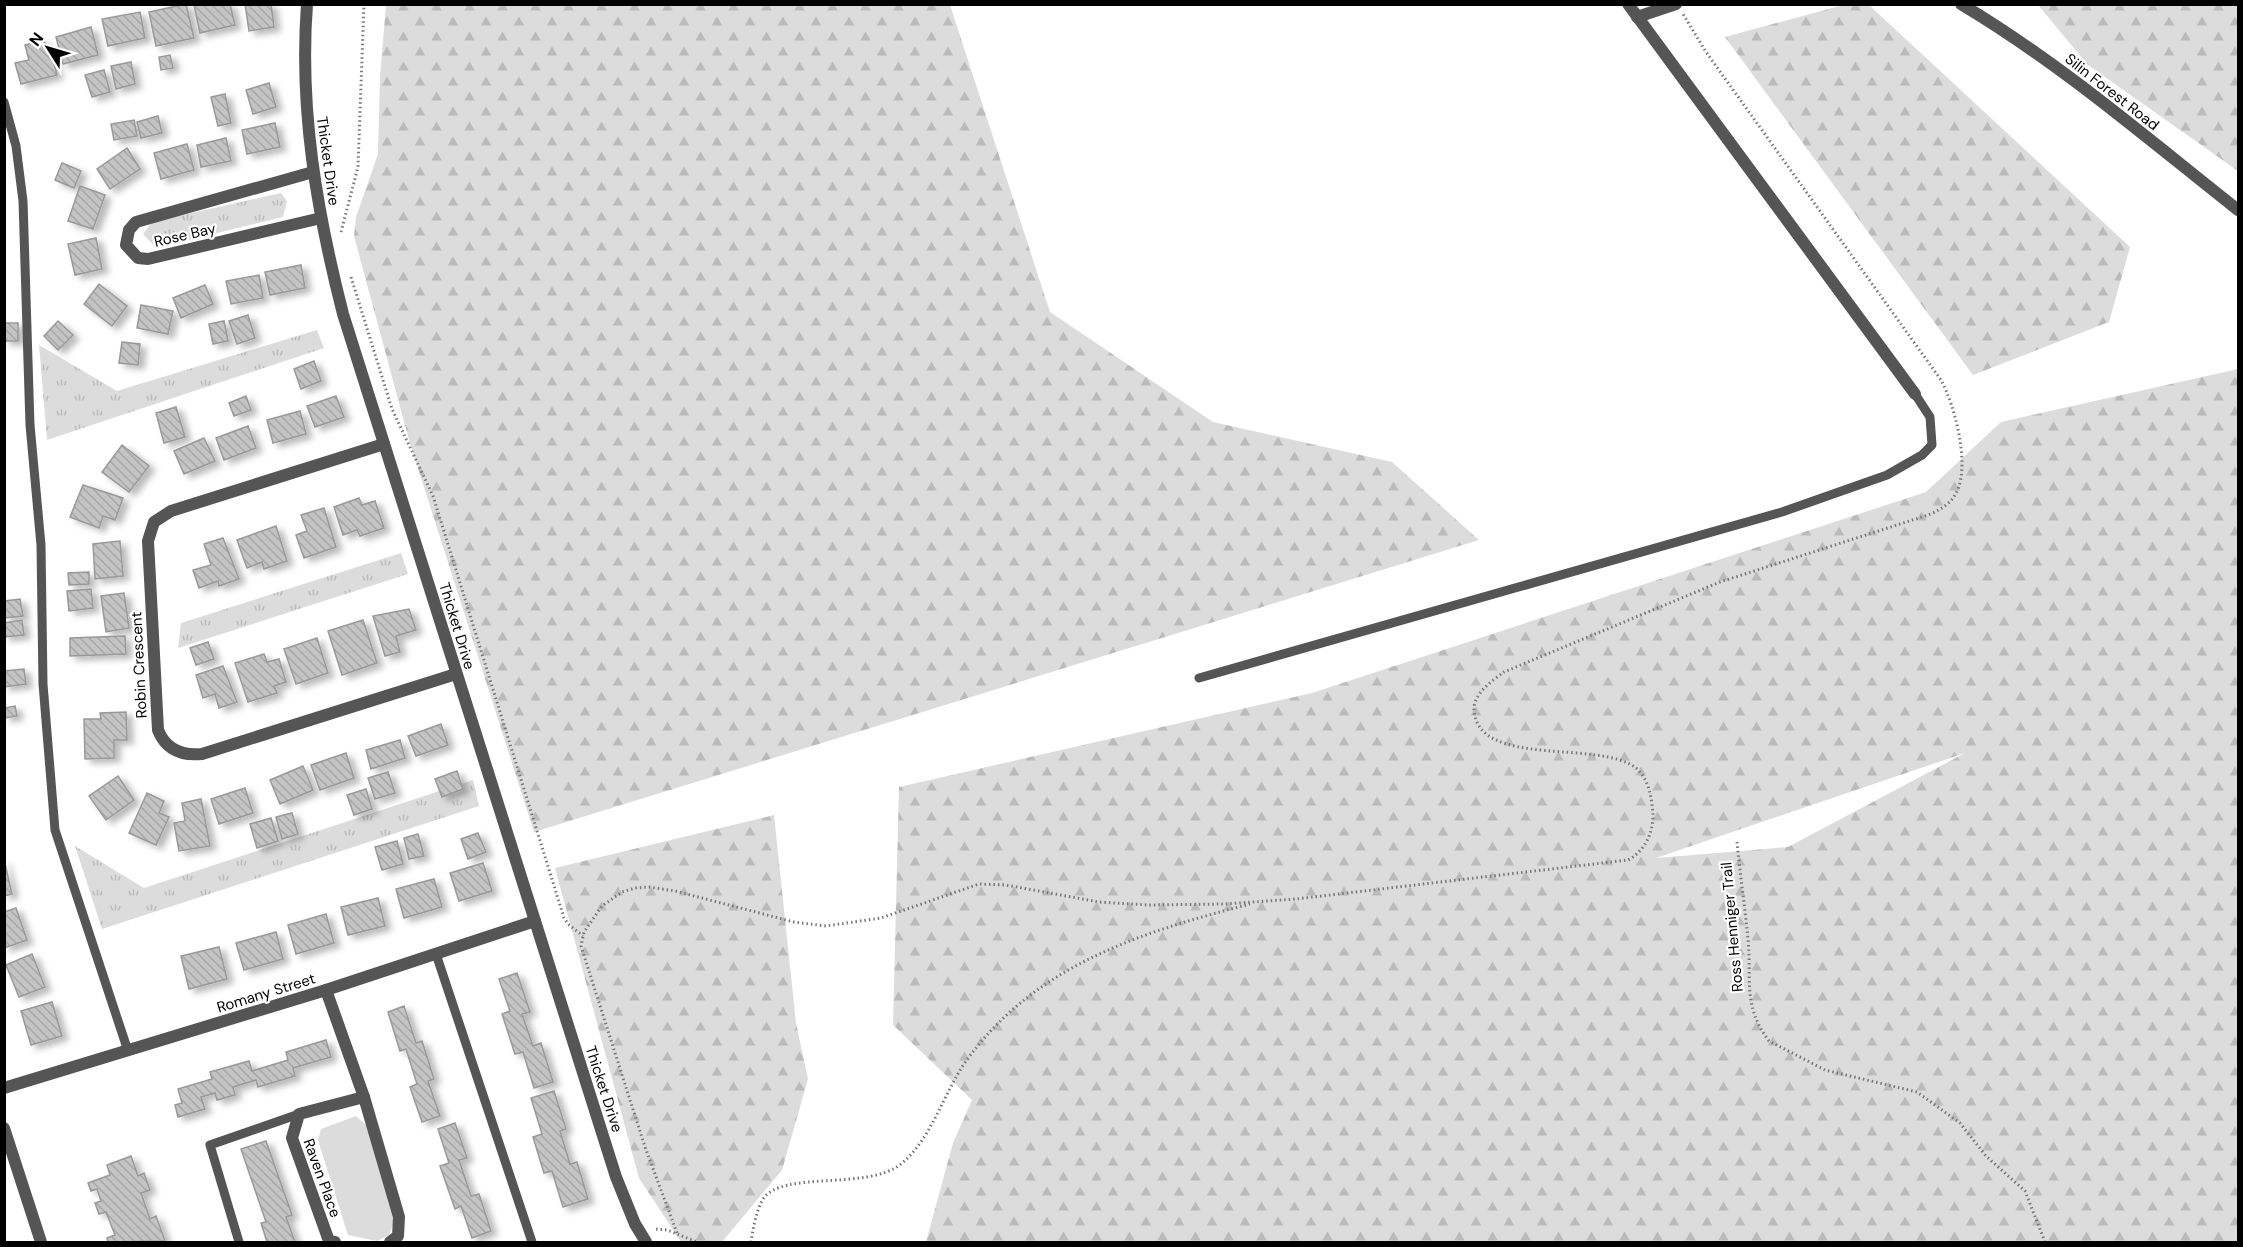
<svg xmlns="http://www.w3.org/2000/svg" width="2243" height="1247" font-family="'DM Sans',sans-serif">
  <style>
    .grass { fill: #dcdcdc }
    .forest { fill: url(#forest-firs); fill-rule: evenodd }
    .park { fill: url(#park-tufts) }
    .building { fill: url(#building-back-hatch); stroke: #999; stroke-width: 1.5; filter: url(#shadow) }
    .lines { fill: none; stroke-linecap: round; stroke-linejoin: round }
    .path { stroke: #777; stroke-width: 3; stroke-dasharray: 1.5 3; stroke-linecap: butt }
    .service { stroke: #555; stroke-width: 9 }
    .minor { stroke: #555; stroke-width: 12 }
    .labels { text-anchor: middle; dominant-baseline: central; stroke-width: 4.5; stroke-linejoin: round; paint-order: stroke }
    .street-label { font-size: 15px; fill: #000; stroke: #fff }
  </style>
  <defs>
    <pattern id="forest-firs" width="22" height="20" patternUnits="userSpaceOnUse" patternTransform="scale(1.5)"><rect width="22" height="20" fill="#dcdcdc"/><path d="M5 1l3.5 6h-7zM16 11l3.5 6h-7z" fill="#bbb"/></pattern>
    <pattern id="park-tufts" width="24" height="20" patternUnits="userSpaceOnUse" patternTransform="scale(1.5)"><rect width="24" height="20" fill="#dcdcdc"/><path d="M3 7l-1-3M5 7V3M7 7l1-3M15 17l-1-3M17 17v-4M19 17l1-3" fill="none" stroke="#bbb"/></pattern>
    <pattern id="building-back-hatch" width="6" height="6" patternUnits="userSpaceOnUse" patternTransform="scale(1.5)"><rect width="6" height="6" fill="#c4c4c4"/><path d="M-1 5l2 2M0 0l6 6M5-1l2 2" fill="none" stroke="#a7a7a7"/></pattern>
    <filter id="shadow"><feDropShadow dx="6" dy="4" stdDeviation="3" flood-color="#0004"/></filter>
  </defs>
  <rect width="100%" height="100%" fill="#fff"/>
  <path class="grass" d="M356 1116 367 1126 394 1222 389 1235 377 1241 348 1235 318 1140 321 1129Z"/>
  <g class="forest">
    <path d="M386 5H950L1050 312 1213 422 1392 462 1479 540 534 832 409 440 354 236 356 217 378 154 380 76Z"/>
    <path d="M1843 5H1869L2130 247 2109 322 1973 375 1725 37Z"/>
    <path d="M2038 5H2238V171L2088 65Z"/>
    <path d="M2238 369V1242H926L953 1143 972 1100 893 1025 899 787 1312 693 1926 492 2001 422ZM1965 753 1788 847 1656 858Z"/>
    <path d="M774 815 796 1023 808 1079 782 1170 722 1242H681L639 1178 555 868Z"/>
  </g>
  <g class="park">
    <path d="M281 193 287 201 283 217 156 248 143 234 152 222Z"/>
    <path d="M317 330 324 348 47 440 39 345 117 391Z"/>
    <path d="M401 553 408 574 178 648 181 623Z"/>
    <path d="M473 780 479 806 102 929 75 846 144 888Z"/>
  </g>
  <g class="building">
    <path d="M186 4 194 38 156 46 149 12Z"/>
    <path d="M230 4 235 25 200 33 194 5Z"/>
    <path d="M245 4H271L274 27 249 31Z"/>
    <path d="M140 12 145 38 108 46 102 19Z"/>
    <path d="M91 27 98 55 63 64 56 37Z"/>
    <path d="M44 40 49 56 52 55 57 75 21 84 15 63 29 60 25 45Z"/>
    <path d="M170 55 173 68 161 70 159 57Z"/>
    <path d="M131 62 135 84 116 89 111 66Z"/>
    <path d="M104 70 110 92 92 97 85 75Z"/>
    <path d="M269 83 276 107 253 114 246 90Z"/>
    <path d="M225 94 231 123 218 126 211 97Z"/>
    <path d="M158 116 162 133 141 138 137 122Z"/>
    <path d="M134 120 137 136 114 140 111 124Z"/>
    <path d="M275 123 280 147 247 154 242 130Z"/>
    <path d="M226 138 231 161 201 167 197 145Z"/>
    <path d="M187 144 194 170 161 179 154 153Z"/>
    <path d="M127 148 140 169 110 189 97 169Z"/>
    <path d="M62 163 81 171 74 188 55 180Z"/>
    <path d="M80 186 105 195 93 229 68 221Z"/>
    <path d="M96 238 102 269 75 275 68 244Z"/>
    <path d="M301 265 305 288 270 295 265 272Z"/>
    <path d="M259 275 263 298 231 304 226 281Z"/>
    <path d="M99 284 127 306 112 326 84 304Z"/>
    <path d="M205 285 213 304 181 318 173 298Z"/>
    <path d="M141 305 173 311 168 334 137 328Z"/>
    <path d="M248 315 255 338 237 344 229 321Z"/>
    <path d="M58 321 73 335 58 350 44 336Z"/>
    <path d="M224 321 228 341 213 344 209 324Z"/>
    <rect x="4" y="323" width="14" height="18"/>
    <path d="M122 342 140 344 138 365 119 363Z"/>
    <path d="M314 361 321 381 301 389 294 369Z"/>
    <path d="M246 396 251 410 234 416 229 403Z"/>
    <path d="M336 396 344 417 315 427 307 406Z"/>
    <path d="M176 407 185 437 164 443 156 413Z"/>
    <path d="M300 411 306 434 273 443 267 420Z"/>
    <path d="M248 426 256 448 224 460 216 438Z"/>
    <path d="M204 438 215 461 184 474 174 451Z"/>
    <path d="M122 445 149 466 129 492 102 472Z"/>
    <path d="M83 485 123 498 115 520 103 516 99 528 70 517Z"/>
    <path d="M359 498 362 505 375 501 384 528 360 536 357 530 343 535 334 507Z"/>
    <path d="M324 508 336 547 304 558 296 535 307 531 301 515Z"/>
    <path d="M276 526 287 561 264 569 262 562 247 568 237 540Z"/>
    <path d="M223 538 239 579 219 586 218 581 199 588 193 570 211 565 204 544Z"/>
    <path d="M120 541 123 576 95 579 93 544Z"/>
    <path d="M89 572V584L69 585 68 573Z"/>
    <path d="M91 589 93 608 69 611 67 591Z"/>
    <path d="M124 593 129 628 106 632 101 596Z"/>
    <path d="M20 599 23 616 4 618V601Z"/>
    <path d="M409 609 416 630 396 636 400 652 385 656 373 616Z"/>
    <path d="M22 620 24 635 4 637V623Z"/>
    <path d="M363 620 377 663 342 675 328 631Z"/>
    <path d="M125 636 126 654 70 656V638Z"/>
    <path d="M317 638 328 673 296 684 284 649Z"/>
    <path d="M208 642 214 659 196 665 190 648Z"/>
    <path d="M264 654 267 662 279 659 286 682 274 686 277 693 248 702 235 663Z"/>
    <path d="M223 666 237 702 219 708 215 694 203 698 196 675Z"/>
    <path d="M24 669 26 684 4 687V671Z"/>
    <path d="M15 706 17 716 5 718 4 708Z"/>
    <path d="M126 712 127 740H114V758L85 759 84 719H101L100 713Z"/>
    <path d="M441 724 448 745 416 756 408 736Z"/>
    <path d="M400 740 405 758 371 769 366 750Z"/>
    <path d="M346 753 354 778 320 790 311 765Z"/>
    <path d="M303 766 313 790 280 804 270 780Z"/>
    <path d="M457 771 463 789 442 797 435 779Z"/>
    <path d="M388 772 395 793 375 799 368 778Z"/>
    <path d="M118 776 134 800 106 820 89 796Z"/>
    <path d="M245 788 253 813 219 824 211 799Z"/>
    <path d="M366 789 372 809 354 815 347 795Z"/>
    <path d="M147 793 164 801 159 813 169 817 156 845 129 833Z"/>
    <path d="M201 799 210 846 179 851 174 823 185 821 182 803Z"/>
    <path d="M292 813 298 834 282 839 276 817Z"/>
    <path d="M271 818 278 841 257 848 250 824Z"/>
    <path d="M478 833 486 852 468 859 461 839Z"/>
    <path d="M418 834 424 856 409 859 404 838Z"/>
    <path d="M397 841 403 864 382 870 375 847Z"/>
    <path d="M4 859 12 894 4 896Z"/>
    <path d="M483 863 492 891 459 901 450 873Z"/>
    <path d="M434 879 442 907 404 918 396 889Z"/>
    <path d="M378 898 385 926 348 935 341 907Z"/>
    <path d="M16 908 27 940 4 948V912Z"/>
    <path d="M326 914 334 943 296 954 288 925Z"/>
    <path d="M276 932 283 959 244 970 236 943Z"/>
    <path d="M219 947 227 979 189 989 181 956Z"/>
    <path d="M32 954 45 987 19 997 6 965Z"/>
    <path d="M517 973 530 1012 522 1014 533 1046 541 1043 553 1082 534 1088 523 1052 515 1054 502 1014 510 1011 499 979Z"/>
    <path d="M52 1002 62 1036 31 1045 21 1011Z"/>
    <path d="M404 1006 416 1043 422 1041 434 1079 428 1081 440 1116 422 1122 410 1087 417 1084 406 1049 400 1051 388 1012Z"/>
    <path d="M326 1040 331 1057 293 1068 295 1076 258 1087 256 1080 233 1087 235 1095 217 1100 215 1093 201 1097 205 1109 178 1117 175 1105 182 1103 178 1089 212 1079 210 1072 249 1061 252 1071 288 1060 286 1052Z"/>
    <path d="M554 1091 566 1129 560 1131 570 1164 577 1162 588 1199 563 1207 552 1171 544 1173 533 1137 542 1134 531 1098Z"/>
    <path d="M455 1123 467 1158 459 1160 471 1196 479 1194 491 1231 472 1238 461 1206 455 1209 440 1166 449 1163 438 1129Z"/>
    <path d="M266 1141 292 1215 286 1217 295 1242H267L261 1223 266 1222 241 1149Z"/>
    <path d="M131 1156 138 1176 144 1173 150 1190 141 1193 150 1219 156 1216 165 1241 108 1242 107 1238 115 1235 106 1212 99 1214 95 1203 101 1201 97 1189 91 1191 88 1183 110 1175 107 1165Z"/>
  </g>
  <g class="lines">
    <g class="path">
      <path d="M341 232 358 167 364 4"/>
      <path d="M351 277 392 409 433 496 564 918 568 924 583 936"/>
      <path d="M1737 842C1740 874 1745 907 1748 939 1752 979 1742 1005 1769 1041L1825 1070 1917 1092 1960 1123 1986 1156 2025 1191 2045 1242"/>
      <path d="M656 1229 667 1230 697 1242"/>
      <path d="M677 1233 645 1147 581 946 584 932 602 906 622 892 635 888 649 887 675 891 794 922 826 926 881 918 979 884 1006 885 1099 902 1148 905 1225 904 1296 899 1628 860C1645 851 1653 833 1653 815 1652 799 1649 779 1636 768 1599 739 1478 769 1474 710 1473 694 1493 680 1504 672L1720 582 1931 514C1943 508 1953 502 1958 489 1969 461 1955 406 1941 380L1706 52 1683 14"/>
      <path d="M751 1242C753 1229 756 1211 763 1199 782 1170 867 1191 901 1164 933 1138 944 1090 969 1057 1038 964 1142 932 1250 904"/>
    </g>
    <g class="service">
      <path d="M4 102 16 146 23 201 30 425 41 545 43 684 55 830 128 1051"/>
      <path d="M1199 678 1782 512 1887 475 1922 455 1932 445 1930 417 1915 394"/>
      <path d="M436 954 532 1242"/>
      <path d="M239 1242 210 1145 299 1114"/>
    </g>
    <g class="minor">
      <path d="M307 4C299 110 317 212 343 314L616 1177 635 1224 646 1242"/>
      <path d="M1628 4 1915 394"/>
      <path d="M1961 4C2060 63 2148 139 2238 210"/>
      <path d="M1637 17 1676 4"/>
      <path d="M313 172 136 222 129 230 126 245 138 258 148 259 321 218"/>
      <path d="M384 444 171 511 154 522 148 541 158 730C166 750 182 756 202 754L456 674"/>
      <path d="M326 990 364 1097 399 1217 398 1236 390 1242"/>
      <path d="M4 1088 326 990 535 921"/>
      <path d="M4 1128 41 1242"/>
      <path d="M335 1242 329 1241 292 1138 299 1114 364 1097"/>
    </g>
  </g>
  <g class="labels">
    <g class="street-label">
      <text transform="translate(2112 92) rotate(38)">Silin Forest Road</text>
      <text transform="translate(328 161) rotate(82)">Thicket Drive</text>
      <text transform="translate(185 235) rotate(-13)">Rose Bay</text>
      <text transform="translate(457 626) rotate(73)">Thicket Drive</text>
      <text transform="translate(139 665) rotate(-93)">Robin Crescent</text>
      <text transform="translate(1732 927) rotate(-95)">Ross Henniger Trail</text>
      <text transform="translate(266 993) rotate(-17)">Romany Street</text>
      <text transform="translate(604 1089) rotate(72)">Thicket Drive</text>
      <text transform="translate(322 1178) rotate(70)">Raven Place</text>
    </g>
  </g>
  <rect width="2243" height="1247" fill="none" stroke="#000000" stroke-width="12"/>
  <g transform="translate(48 48) rotate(307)" stroke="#ffffff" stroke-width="4.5" paint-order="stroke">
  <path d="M0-4.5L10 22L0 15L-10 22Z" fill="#000000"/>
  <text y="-9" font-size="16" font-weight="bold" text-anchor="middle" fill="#000000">N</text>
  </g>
</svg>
